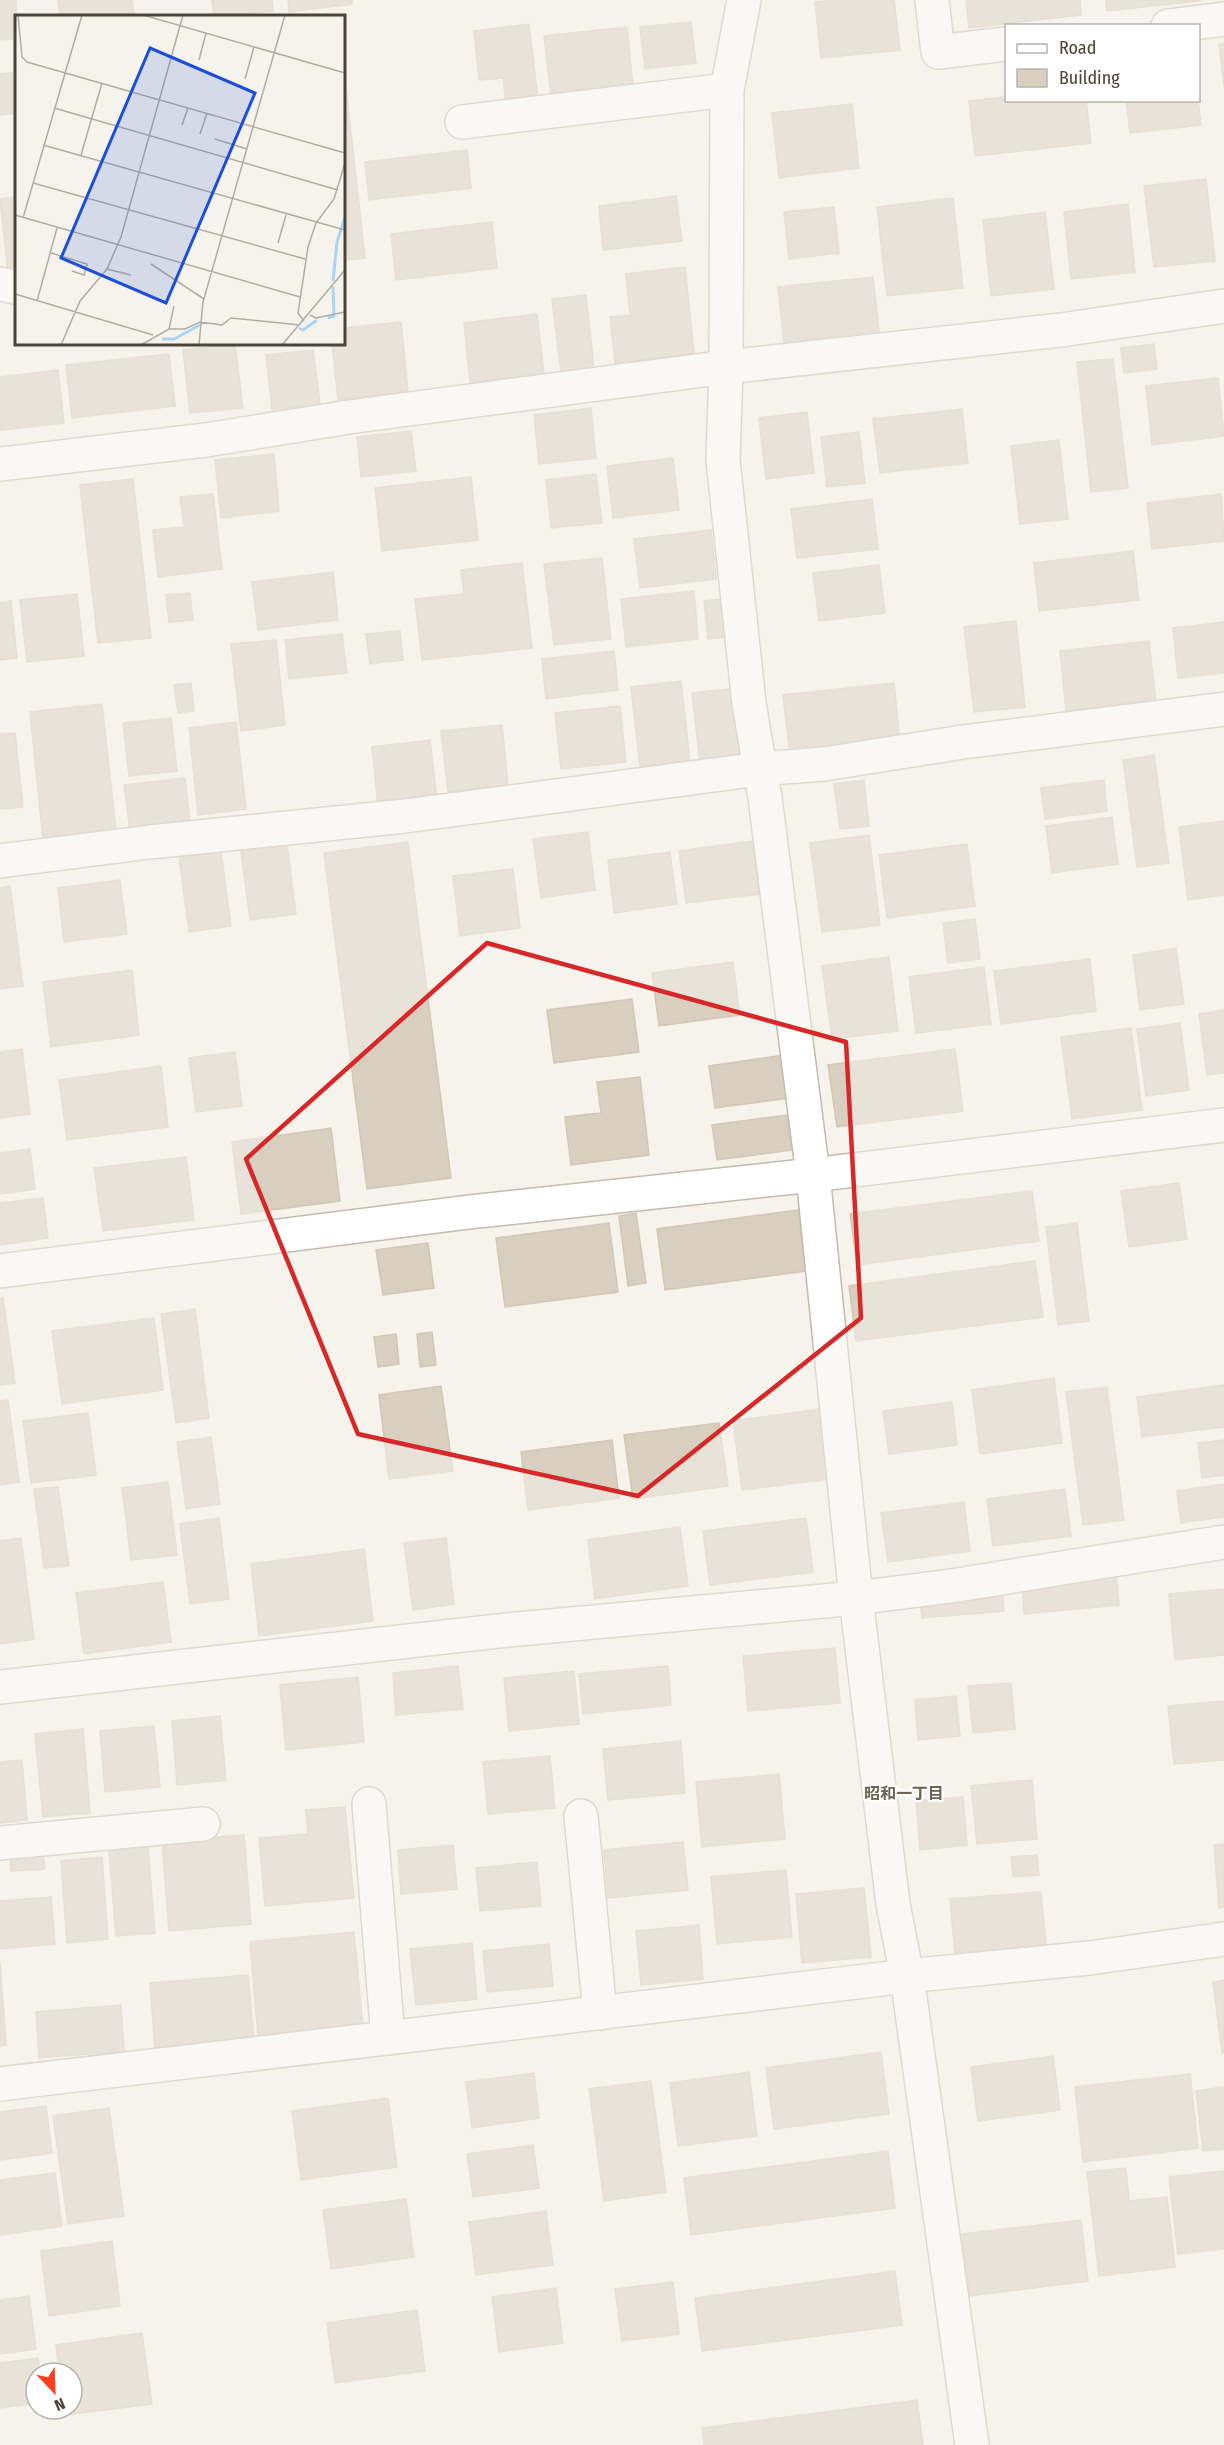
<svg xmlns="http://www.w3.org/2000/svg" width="1224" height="2445" font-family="'Fira Sans Condensed','Noto Sans JP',sans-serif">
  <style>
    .building { fill: #d8cfc1; stroke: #d3c7b4; stroke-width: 1.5 }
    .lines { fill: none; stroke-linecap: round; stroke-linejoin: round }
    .minor-casing { stroke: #c2bbae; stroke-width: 36 }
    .minor { stroke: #fff; stroke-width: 33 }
    .marked { fill: none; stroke: #d62828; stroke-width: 4.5; stroke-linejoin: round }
    .labels { text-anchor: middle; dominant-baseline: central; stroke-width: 4.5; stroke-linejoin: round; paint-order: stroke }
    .neighbourhood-label { font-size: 16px; font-weight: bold; fill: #6e6250; stroke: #fff }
    .inset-river { fill: none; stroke: #a9d4f2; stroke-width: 3 }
    .inset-road { fill: none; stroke: #b2ada4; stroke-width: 1.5 }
    .view { fill: #1d4ed8; fill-opacity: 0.15; stroke: #1d4ed8; stroke-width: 3 }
    .inset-edge { fill: none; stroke: #4b4439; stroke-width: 3 }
  </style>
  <rect width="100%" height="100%" fill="#f6f3ec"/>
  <g class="building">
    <path d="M0 0H16V39L0 40Z"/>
    <path d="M58 0H132L134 16H60Z"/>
    <path d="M212 0H272L273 11 214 16Z"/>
    <path d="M288 0H352V4L289 12Z"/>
    <path d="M836 0H894L900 50 821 58 815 2Z"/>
    <path d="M966 0H1080L1081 15 969 28Z"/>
    <path d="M1106 0H1199L1200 1 1107 11Z"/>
    <path d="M691 22 696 63 645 69 640 27Z"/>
    <path d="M529 24 538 99 506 103 503 78 479 80 474 31Z"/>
    <path d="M627 27 633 87 551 96 544 36Z"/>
    <path d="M1219 44H1224V87Z"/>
    <path d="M344 70 365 258 344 260Z"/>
    <path d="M16 72V113L0 115V74Z"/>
    <path d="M1006 97V100H1086L1091 143 975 156 969 101Z"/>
    <path d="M1198 99 1201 125 1130 133 1126 100Z"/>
    <path d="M852 104 859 168 779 178 772 113Z"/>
    <path d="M467 150 471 188 369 200 365 162Z"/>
    <path d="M1206 179 1215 261 1154 267 1144 186Z"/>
    <path d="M676 196 682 241 603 250 599 206Z"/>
    <path d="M16 197V271H8L0 199Z"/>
    <path d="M953 198 963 288 887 296 877 207Z"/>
    <path d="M1128 204 1135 272 1071 279 1064 212Z"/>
    <path d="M834 207 839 253 789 259 784 212Z"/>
    <path d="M1045 212 1054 289 991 296 983 220Z"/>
    <path d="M492 222 497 268 396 280 391 234Z"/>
    <path d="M685 267 694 354 615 363 610 317 630 315 626 274Z"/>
    <path d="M873 277 879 331 784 342 778 287Z"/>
    <path d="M586 295 594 369 561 373 552 299Z"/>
    <path d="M537 314 544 375 470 383 464 323Z"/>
    <path d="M401 322 408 392 338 400 332 344H344V328Z"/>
    <path d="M235 344 243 408 190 413 183 350Z"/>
    <path d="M1154 344 1157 369 1124 373 1121 348Z"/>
    <path d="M313 350 320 404 272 410 266 355Z"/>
    <path d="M169 354 175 406 72 418 66 365Z"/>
    <path d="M1113 359 1128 488 1091 492 1077 362Z"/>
    <path d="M58 370 64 423 0 430V377Z"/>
    <path d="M1218 378 1224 436 1152 445 1146 386Z"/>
    <path d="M591 408 596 458 539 464 534 415Z"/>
    <path d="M962 409 968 463 880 473 873 419Z"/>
    <path d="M807 412 814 473 766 479 759 418Z"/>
    <path d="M411 431 416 471 361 477 357 437Z"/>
    <path d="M859 432 865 483 827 487 821 437Z"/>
    <path d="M1059 440 1068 519 1020 524 1011 446Z"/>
    <path d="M274 454 279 511 221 518 215 460Z"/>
    <path d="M673 458 679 510 613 518 607 466Z"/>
    <path d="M596 474 602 523 551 528 546 480Z"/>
    <path d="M471 477 478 540 382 551 375 488Z"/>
    <path d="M133 479 151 638 98 643 80 485Z"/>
    <path d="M213 494 222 569 158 577 153 530 184 527 180 497Z"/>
    <path d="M1221 494 1224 541 1152 549 1147 503Z"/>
    <path d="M872 499 878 549 797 558 791 509Z"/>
    <path d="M711 530 716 579 640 588 634 539Z"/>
    <path d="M1133 551 1139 600 1039 611 1034 563Z"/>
    <path d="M602 558 611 639 554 645 544 564Z"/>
    <path d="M522 563 532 648 422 660 415 599 464 594 461 570Z"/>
    <path d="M879 565 885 613 819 621 813 573Z"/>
    <path d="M333 572 338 620 258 630 252 582Z"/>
    <path d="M694 591 698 639 626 647 621 599Z"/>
    <path d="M190 593 193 620 169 622 166 595Z"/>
    <path d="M77 594 84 656 27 662 20 600Z"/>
    <path d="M731 598 735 636 708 639 704 601Z"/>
    <path d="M11 601 17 658 0 660V603Z"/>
    <path d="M1016 621 1025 707 974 712 964 627Z"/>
    <path d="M1224 622V673L1178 678 1173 628Z"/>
    <path d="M400 631 403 660 370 664 366 634Z"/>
    <path d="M342 634 347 673 289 679 285 640Z"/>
    <path d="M276 640 285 725 241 731 231 644Z"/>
    <path d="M1149 641 1156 702 1066 711 1060 651Z"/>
    <path d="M614 651 618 690 546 699 542 659Z"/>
    <path d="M681 681 691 770 641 775 631 687Z"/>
    <path d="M191 683 194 711 178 713 174 685Z"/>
    <path d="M894 683 900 743 790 755 783 695Z"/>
    <path d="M738 688 745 757 700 762 692 693Z"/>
    <path d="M102 704 116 830 43 839 30 712Z"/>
    <path d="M620 706 626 762 561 769 555 713Z"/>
    <path d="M171 718 177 771 129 776 123 723Z"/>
    <path d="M236 722 246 809 198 815 189 728Z"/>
    <path d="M502 725 508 785 448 792 441 731Z"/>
    <path d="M15 733 23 807 0 809V734Z"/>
    <path d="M430 740 437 800 378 807 372 747Z"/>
    <path d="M1154 755 1169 863 1137 867 1123 760Z"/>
    <path d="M185 778 190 824 130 831 124 785Z"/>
    <path d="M864 780 869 826 840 829 834 784Z"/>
    <path d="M1104 780 1107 811 1045 819 1041 788Z"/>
    <path d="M1112 817 1118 864 1052 873 1046 826Z"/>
    <path d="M1224 821V895L1188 900 1179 827Z"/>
    <path d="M588 832 595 890 541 898 533 839Z"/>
    <path d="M869 835 880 925 822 932 810 843Z"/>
    <path d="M752 841 759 894 686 903 679 851Z"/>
    <path d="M408 842 451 1178 367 1189 324 853Z"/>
    <path d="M287 844 296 914 250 920 241 851Z"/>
    <path d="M967 844 975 906 887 918 879 855Z"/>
    <path d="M221 851 231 926 189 932 179 857Z"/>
    <path d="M670 852 677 904 614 913 608 860Z"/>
    <path d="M513 869 520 928 460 936 453 876Z"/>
    <path d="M120 880 127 934 64 942 58 888Z"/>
    <path d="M10 886 23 986 0 989V888Z"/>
    <path d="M975 919 980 959 948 963 943 923Z"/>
    <path d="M1176 948 1184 1004 1140 1010 1133 955Z"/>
    <path d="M889 957 898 1031 832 1039 822 966Z"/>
    <path d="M1090 959 1096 1011 1001 1024 994 971Z"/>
    <path d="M733 962 740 1015 659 1026 652 973Z"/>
    <path d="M984 967 991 1024 916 1033 909 977Z"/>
    <path d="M132 970 139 1035 51 1047 43 982Z"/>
    <path d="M632 999 639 1052 554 1063 547 1010Z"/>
    <path d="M1224 1010V1073L1207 1075 1199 1014Z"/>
    <path d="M1180 1023 1189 1090 1146 1096 1137 1029Z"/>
    <path d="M1131 1028 1142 1110 1072 1119 1061 1037Z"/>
    <path d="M22 1049 30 1114 0 1118V1052Z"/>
    <path d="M955 1049 963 1111 837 1127 828 1065Z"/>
    <path d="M235 1052 242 1106 196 1112 189 1058Z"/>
    <path d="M784 1055 789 1098 715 1108 709 1066Z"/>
    <path d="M161 1066 168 1127 67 1140 59 1080Z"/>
    <path d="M640 1077 649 1155 571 1165 565 1117 601 1113 597 1082Z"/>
    <path d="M787 1115 791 1150 717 1160 712 1125Z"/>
    <path d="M331 1128 340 1201 241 1214 232 1142Z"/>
    <path d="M30 1149 35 1189 0 1194V1153Z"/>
    <path d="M186 1157 194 1220 103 1231 94 1168Z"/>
    <path d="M1179 1183 1187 1239 1129 1247 1121 1191Z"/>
    <path d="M1032 1191 1039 1241 857 1265 850 1214Z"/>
    <path d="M43 1198 48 1238 0 1245V1203Z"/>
    <path d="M798 1210 806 1271 665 1290 657 1229Z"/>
    <path d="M636 1213 646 1283 628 1286 619 1216Z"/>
    <path d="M609 1223 618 1292 505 1307 496 1238Z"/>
    <path d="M1077 1223 1089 1321 1058 1325 1046 1227Z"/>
    <path d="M428 1243 434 1288 383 1295 376 1250Z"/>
    <path d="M1035 1261 1043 1317 856 1341 849 1286Z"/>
    <path d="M3 1297 15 1383 0 1385V1298Z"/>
    <path d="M195 1309 209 1418 176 1423 161 1314Z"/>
    <path d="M154 1318 163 1390 62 1404 52 1331Z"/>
    <path d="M432 1332 436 1365 420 1367 417 1334Z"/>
    <path d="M396 1334 399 1364 378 1367 374 1337Z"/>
    <path d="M1054 1378 1062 1443 980 1454 972 1390Z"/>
    <path d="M1224 1385V1427L1142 1437 1137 1397Z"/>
    <path d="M441 1386 453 1471 389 1479 379 1395Z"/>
    <path d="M1107 1387 1124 1520 1083 1525 1066 1392Z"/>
    <path d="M8 1400 19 1482 0 1485V1401Z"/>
    <path d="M952 1402 957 1445 889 1454 883 1411Z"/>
    <path d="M827 1408 837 1478 742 1490 733 1421Z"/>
    <path d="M88 1413 96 1475 31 1483 23 1421Z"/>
    <path d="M719 1423 728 1486 633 1499 624 1435Z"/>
    <path d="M211 1437 220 1504 186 1509 177 1442Z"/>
    <path d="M612 1440 619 1498 528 1510 521 1452Z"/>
    <path d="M1224 1440V1475L1202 1478 1198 1443Z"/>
    <path d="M168 1482 177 1555 131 1560 122 1488Z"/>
    <path d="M1224 1484V1517L1181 1523 1177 1491Z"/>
    <path d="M58 1487 69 1566 44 1568 34 1489Z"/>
    <path d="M1065 1489 1071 1536 993 1546 987 1499Z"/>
    <path d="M964 1502 970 1551 888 1562 881 1513Z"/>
    <path d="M219 1518 229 1599 190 1604 180 1524Z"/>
    <path d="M806 1518 813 1572 710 1585 703 1531Z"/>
    <path d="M680 1527 688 1586 595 1599 588 1540Z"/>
    <path d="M21 1538 34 1639 0 1644V1541Z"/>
    <path d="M446 1538 454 1604 413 1610 404 1543Z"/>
    <path d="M364 1549 373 1621 259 1636 251 1564Z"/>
    <path d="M1116 1574 1119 1605 1024 1614 1022 1583Z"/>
    <path d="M163 1582 171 1642 84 1654 76 1593Z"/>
    <path d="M1002 1589 1004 1611 922 1618 920 1596Z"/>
    <path d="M1224 1589V1655L1175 1660 1169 1594Z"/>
    <path d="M835 1648 840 1703 748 1711 743 1656Z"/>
    <path d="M458 1666 463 1709 396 1715 393 1673Z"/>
    <path d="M668 1666 671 1705 583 1714 579 1674Z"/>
    <path d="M574 1671 579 1724 509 1731 504 1678Z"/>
    <path d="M358 1677 364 1742 286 1750 280 1685Z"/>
    <path d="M1011 1683 1015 1729 973 1733 968 1686Z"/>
    <path d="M956 1696 960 1736 918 1740 915 1700Z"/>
    <path d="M1224 1701V1760L1174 1764 1168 1706Z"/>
    <path d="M220 1716 226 1780 177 1785 172 1721Z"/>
    <path d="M154 1726 160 1787 105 1792 100 1731Z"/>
    <path d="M83 1729 90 1813 43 1817 35 1734Z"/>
    <path d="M681 1741 685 1793 608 1800 603 1749Z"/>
    <path d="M550 1756 555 1808 488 1814 483 1762Z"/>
    <path d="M22 1760 27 1820 0 1823V1762Z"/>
    <path d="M779 1774 785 1839 702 1847 696 1782Z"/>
    <path d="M1032 1780 1037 1839 977 1844 971 1786Z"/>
    <path d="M963 1797 967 1845 920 1850 916 1801Z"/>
    <path d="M345 1807 354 1898 265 1906 259 1838 308 1834 306 1810Z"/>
    <path d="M244 1835 251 1924 169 1931 162 1841Z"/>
    <path d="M147 1837 155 1933 116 1936 108 1841Z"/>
    <path d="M683 1842 688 1890 608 1898 604 1850Z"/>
    <path d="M1224 1844V1907L1219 1908 1214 1845Z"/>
    <path d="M453 1845 457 1889 401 1894 398 1850Z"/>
    <path d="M43 1852 45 1869 11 1871 10 1855Z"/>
    <path d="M1037 1855 1039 1875 1013 1877 1011 1857Z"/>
    <path d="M102 1857 108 1939 67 1943 61 1861Z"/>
    <path d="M537 1862 541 1906 480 1911 476 1868Z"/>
    <path d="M786 1870 792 1937 717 1944 711 1877Z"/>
    <path d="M864 1888 871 1957 802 1963 796 1894Z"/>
    <path d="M1041 1892 1046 1946 955 1954 950 1899Z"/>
    <path d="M51 1897 55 1944 0 1949V1901Z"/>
    <path d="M699 1925 703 1979 641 1985 636 1931Z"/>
    <path d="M354 1932 363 2027 258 2036 250 1942Z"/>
    <path d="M472 1943 477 1999 416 2005 410 1949Z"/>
    <path d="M549 1944 553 1986 487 1992 483 1951Z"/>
    <path d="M0 1962 6 2045 0 2046Z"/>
    <path d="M248 1975 254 2041 155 2049 150 1983Z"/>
    <path d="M1224 1980V2053H1222L1213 1982Z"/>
    <path d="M121 2005 124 2051 39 2058 36 2012Z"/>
    <path d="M881 2052 889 2114 774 2129 766 2068Z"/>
    <path d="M1053 2056 1060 2110 978 2121 971 2067Z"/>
    <path d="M749 2072 757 2136 678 2146 670 2083Z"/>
    <path d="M534 2073 539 2118 472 2128 466 2082Z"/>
    <path d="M1190 2074 1198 2148 1083 2162 1075 2087Z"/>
    <path d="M651 2081 666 2192 604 2201 589 2089Z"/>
    <path d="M1224 2087V2149L1203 2151 1196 2091Z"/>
    <path d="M388 2098 397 2167 301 2180 292 2111Z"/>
    <path d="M46 2106 52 2153 0 2160V2112Z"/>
    <path d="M109 2108 124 2216 68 2224 53 2116Z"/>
    <path d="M533 2145 539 2188 473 2197 467 2154Z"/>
    <path d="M888 2151 895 2208 691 2235 684 2178Z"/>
    <path d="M1126 2168 1129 2201 1167 2197 1175 2267 1099 2276 1087 2172Z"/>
    <path d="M1224 2171V2249L1178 2254 1169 2177Z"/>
    <path d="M55 2173 62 2226 0 2235V2180Z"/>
    <path d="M406 2199 414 2257 331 2269 323 2210Z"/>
    <path d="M546 2211 553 2265 476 2275 469 2222Z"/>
    <path d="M1081 2220 1088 2281 970 2296 962 2234Z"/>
    <path d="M112 2241 120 2306 49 2316 41 2251Z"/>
    <path d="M895 2271 902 2325 702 2351 695 2298Z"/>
    <path d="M673 2282 679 2334 622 2341 615 2289Z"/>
    <path d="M556 2288 563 2343 499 2352 492 2297Z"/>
    <path d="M29 2296 36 2349 0 2354V2300Z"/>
    <path d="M417 2310 425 2371 335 2383 327 2323Z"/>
    <path d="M142 2333 152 2404 65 2415 64 2409H72V2373H59L56 2345Z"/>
    <path d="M38 2358 40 2373H36V2403L0 2408V2363Z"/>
    <path d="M917 2400 923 2445H704L702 2428Z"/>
  </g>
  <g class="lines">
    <g class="minor-casing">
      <g id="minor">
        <path d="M744 0 727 90 726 367 723 460 749 703 765 798 813 1175 856 1598 893 1904 907 1976 972 2445"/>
        <path d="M932 0 938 52 1006 44"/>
        <path d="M1168 26 1224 19"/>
        <path d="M462 122 727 90"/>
        <path d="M0 284 16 287"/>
        <path d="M0 464 206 440 349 417 726 367 1061 330 1224 306"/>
        <path d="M0 861 150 842 405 816 759 769 824 764 963 742 1224 709"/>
        <path d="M0 1271 469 1212 813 1175 1224 1125"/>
        <path d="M0 1687 507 1630 856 1598 951 1586 1224 1542"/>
        <path d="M369 1804 388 2038"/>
        <path d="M581 1816 600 2013"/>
        <path d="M0 1843 203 1824"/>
        <path d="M0 2084 907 1976 1089 1958 1224 1939"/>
      </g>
    </g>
    <use href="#minor" class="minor"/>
  </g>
  <path d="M0 0H1224V2445H0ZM487 943 846 1042 861 1318 638 1496 358 1434 246 1159Z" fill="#f6f3ec" fill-opacity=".55" fill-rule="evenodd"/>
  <path class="marked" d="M487 943 846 1042 861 1318 638 1496 358 1434 246 1159Z"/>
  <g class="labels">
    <g class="neighbourhood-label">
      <text x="904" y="1793">昭和一丁目</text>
    </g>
  </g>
  <g transform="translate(15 15)">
    <rect width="330" height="330" fill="#f6f3ec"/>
    <path class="inset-river" d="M318 266 322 227 330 202M313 303 319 301 318 271M284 313 288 315 302 305M147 324H159L185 310"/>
    <path class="inset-road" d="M3 0 7 42 12 47 330 138M128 0 330 58M184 45 191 18M230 64 239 32M39 93 323 175M167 110 173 93M185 119 192 98M200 124 232 134M28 130 330 215M66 140 87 68M18 168 290 244M0 200 285 282M8 203 67 0M263 228 271 200M36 238 72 249 69 260 57 256M136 249 189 284M92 254 116 260M0 279 138 320M22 286 42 213M295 300 301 303 330 297M289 306 283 298 293 232 301 208 319 184 330 148M154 314 159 291M46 330 65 286 92 254 106 222 168 0M126 330 154 314H170L185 307 207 310 216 303 285 310M184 330 188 287 270 0M267 330 330 255"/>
    <path class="view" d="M135 33 240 78 151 288 46 243Z"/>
    <rect width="330" height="330" class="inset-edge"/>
  </g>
  <rect x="1005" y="24" width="195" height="78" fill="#ffffff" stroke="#b7b4b0" stroke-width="1.5"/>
  <rect x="1017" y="44" width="30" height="9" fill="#ffffff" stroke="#b7b4b0" stroke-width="1.5"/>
  <text x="1059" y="54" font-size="18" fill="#4b4439">Road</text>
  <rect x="1017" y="69" width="30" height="18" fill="#d8cfc1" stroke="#b7b4b0" stroke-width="1.5"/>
  <text x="1059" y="84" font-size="18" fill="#4b4439">Building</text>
  <g transform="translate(54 2391) rotate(157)"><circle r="28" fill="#ffffff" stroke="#b7b4b0" stroke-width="1.5"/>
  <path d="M0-4.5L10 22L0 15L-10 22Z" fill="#fc3f1d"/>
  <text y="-9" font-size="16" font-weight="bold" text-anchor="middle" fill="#4b4439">N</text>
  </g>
</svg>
